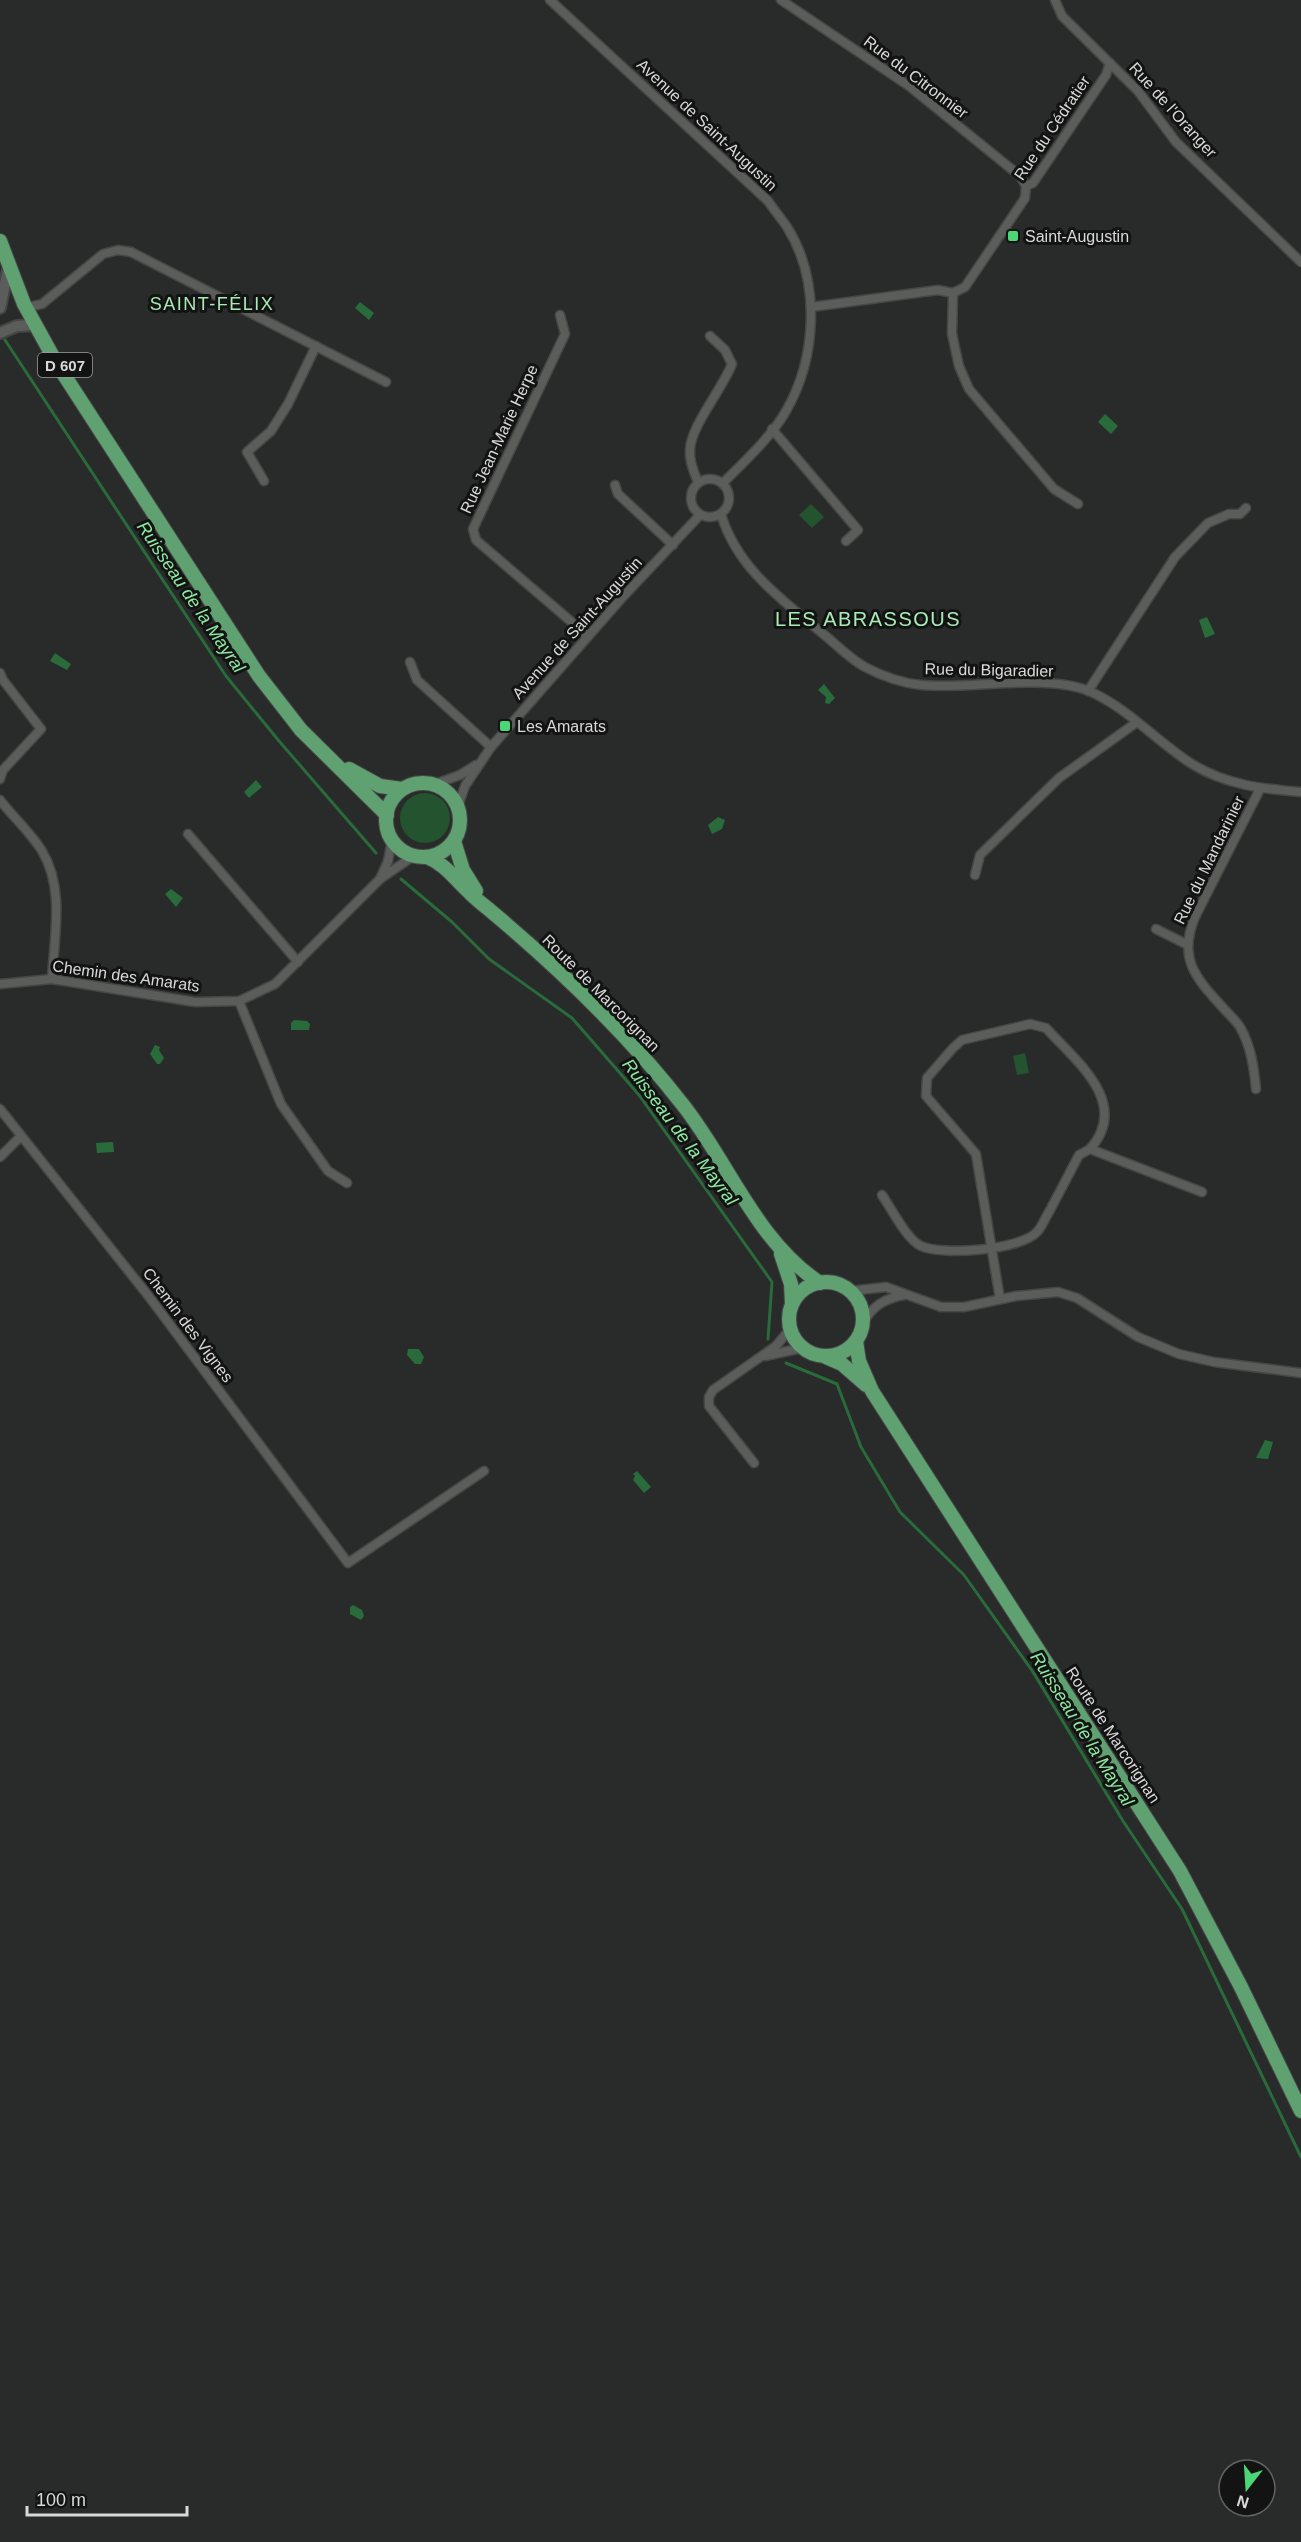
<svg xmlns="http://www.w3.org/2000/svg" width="1301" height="2542" font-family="Helvetica,sans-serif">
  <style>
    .green { fill: #23532f }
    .water { fill: #296b3b }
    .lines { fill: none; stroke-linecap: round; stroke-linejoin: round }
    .stream { stroke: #296b3b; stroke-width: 3 }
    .minor-casing { stroke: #454645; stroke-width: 11 }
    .tertiary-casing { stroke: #454645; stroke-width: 14 }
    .primary-casing { stroke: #454645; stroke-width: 16 }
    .minor { stroke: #5b5d5b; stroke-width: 8 }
    .tertiary { stroke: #5b5d5b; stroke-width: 10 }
    .primary { stroke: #60a171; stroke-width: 14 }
    .poi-dot { fill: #4dd676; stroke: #121312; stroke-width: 2 }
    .labels { text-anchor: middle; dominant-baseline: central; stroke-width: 6; stroke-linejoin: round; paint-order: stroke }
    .shield { fill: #121312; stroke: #9d9e9d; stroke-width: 1.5 }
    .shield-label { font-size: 15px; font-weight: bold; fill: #d8d9d8 }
    .street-label { font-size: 16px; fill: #d8d9d8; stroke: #121312 }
    .poi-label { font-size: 16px; fill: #d8d9d8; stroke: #121312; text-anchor: start }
    .neighbourhood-label { font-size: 18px; letter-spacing: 1.5px; fill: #a8ebb5; stroke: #121312 }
    .water-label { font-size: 18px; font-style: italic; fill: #8de8a1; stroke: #121312 }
    .quarter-label { font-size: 20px; letter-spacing: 1.5px; fill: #a8ebb5; stroke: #121312 }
  </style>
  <rect width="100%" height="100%" fill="#282b29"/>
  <g class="green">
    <path d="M811 504 824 517 812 528 799 515Z"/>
    <circle cx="425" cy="818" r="25"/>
    <path d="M1025 1053 1029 1073 1017 1075 1013 1056Z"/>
  </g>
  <g class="water">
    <path d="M360 302 374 313 369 320 355 308Z"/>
    <path d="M1105 414 1118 426 1111 434 1098 422Z"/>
    <path d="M1207 617 1215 634 1205 638 1199 620Z"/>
    <path d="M55 653 71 664 67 670 50 661Z"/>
    <path d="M824 684 835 698 829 704 825 703 826 697 818 690Z"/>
    <path d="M256 780 262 787 249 798 244 792Z"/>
    <path d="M718 817 725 820 722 829 712 834 708 825Z"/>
    <path d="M171 889 183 898 176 907 165 894Z"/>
    <path d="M294 1020 307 1021 310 1024 309 1030H291V1023Z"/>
    <path d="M155 1045 160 1047 159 1050 164 1058 160 1064H157L150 1054Z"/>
    <path d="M113 1142 114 1152 97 1153 96 1143Z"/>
    <path d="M408 1349H419L424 1357 421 1364H415L407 1355Z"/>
    <path d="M1265 1440 1273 1442 1268 1459 1256 1458Z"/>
    <path d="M637 1471 651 1487 644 1493 633 1480 635 1476 633 1474Z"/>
    <path d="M353 1605 362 1610 364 1616 361 1620 350 1614V1607Z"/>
  </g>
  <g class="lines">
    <g class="stream">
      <path d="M5 340 226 676 279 741 376 853"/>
      <path d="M401 879 452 922 489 959 572 1018 639 1095 772 1282 768 1339"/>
      <path d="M786 1363 837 1384 861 1447 900 1512 964 1575 1033 1672 1123 1821 1182 1909 1301 2157"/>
    </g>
    <g class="minor-casing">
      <g id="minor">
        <path d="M550 0 768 201C774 210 781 218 787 227 821 281 817 357 786 411 772 436 743 463 723 483"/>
        <path d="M781 0 909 86 1020 176 1026 186"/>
        <path d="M1055 0 1062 16 1138 91 1176 142 1301 262"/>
        <path d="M1026 186 1033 183 1106 75 1110 63"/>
        <path d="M953 293 952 334 959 366 969 389 1054 489 1078 504"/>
        <path d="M33 306 42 304 103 254 118 250 131 252 386 382"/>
        <path d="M811 307 938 290 953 293 965 287 1025 198 1026 186"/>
        <path d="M560 315 565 334 473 529 476 540 588 636"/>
        <path d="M772 429 858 530 846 541"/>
        <circle cx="710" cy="498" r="19"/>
        <path d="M264 481 247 452 271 431 288 404 316 346"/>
        <path d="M698 482C694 473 689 460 690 450 690 427 723 388 732 364L725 350 710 336"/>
        <path d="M615 485 618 494 673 545"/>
        <path d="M721 514C737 568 781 599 822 633 836 644 850 659 865 667 882 676 902 683 921 685 969 690 1046 673 1089 691 1128 708 1156 741 1192 764 1226 785 1263 789 1301 792"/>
        <path d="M410 662 417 680 491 747"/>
        <path d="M0 673 3 680 41 729 3 770 0 779"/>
        <path d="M1088 691 1175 557 1208 523 1229 514H1240L1246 508"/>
        <path d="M435 784 460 775 476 765"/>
        <path d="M0 800C13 817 31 833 42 851 65 889 54 937 52 979"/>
        <path d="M458 806 465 786 491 747 620 600 700 515"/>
        <path d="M188 834 298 962"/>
        <path d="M392 840 388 861 380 879 415 855"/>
        <path d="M975 875 980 855 1059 778 1137 722"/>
        <path d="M1156 929 1186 944"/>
        <path d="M0 984 52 979 195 1002 239 1001 275 984 380 879"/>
        <path d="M239 1001 281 1104 328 1171 347 1183"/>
        <path d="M1256 1089C1254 1068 1251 1046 1240 1027 1236 1021 1230 1015 1225 1010 1197 979 1177 960 1195 917L1260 789"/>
        <path d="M0 1109 150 1298 348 1563 484 1471"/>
        <path d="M0 1157 21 1136"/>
        <path d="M882 1195C891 1208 907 1240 921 1246 943 1256 1020 1250 1037 1232 1042 1227 1045 1218 1049 1212 1059 1193 1069 1174 1079 1155L1090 1149 1202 1192"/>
        <path d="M850 1291 886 1287 941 1307H964L1016 1296 1058 1292 1077 1298 1138 1337 1179 1354 1214 1362 1301 1373"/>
        <path d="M1000 1299 976 1154 926 1096 927 1078 953 1048 962 1040 1030 1024 1046 1028C1076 1061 1131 1103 1090 1149"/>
        <path d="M862 1324C873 1306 883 1299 904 1295"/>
        <path d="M765 1356 802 1348"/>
        <path d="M754 1463 709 1406V1397L713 1390 776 1346 790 1329"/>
      </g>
    </g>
    <g class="tertiary-casing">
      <g id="tertiary">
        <path d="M0 308 9 265"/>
        <path d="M0 333 17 326 35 325"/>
      </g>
    </g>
    <g class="primary-casing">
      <g id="primary">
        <path d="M0 241 24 304 57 364 259 676 301 730 387 815"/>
        <path d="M349 769 380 786 402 789"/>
        <circle cx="423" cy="820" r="37"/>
        <path d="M454 841 463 870 476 891"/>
        <path d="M427 857C445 864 454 878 468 891 475 899 484 905 492 912 561 970 627 1033 683 1105 729 1163 756 1241 820 1283"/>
        <path d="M781 1254 791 1284 792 1304"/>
        <circle cx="826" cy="1319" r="37"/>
        <path d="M856 1341 859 1361 872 1391 1180 1871 1241 1987 1301 2111"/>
        <path d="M826 1357 842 1364 866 1385"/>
      </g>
    </g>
    <use href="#minor" class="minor"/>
    <use href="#tertiary" class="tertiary"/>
    <use href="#primary" class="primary"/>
  </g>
  <g class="poi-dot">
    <rect x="1007" y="230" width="12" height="12" rx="3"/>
    <rect x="499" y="720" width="12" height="12" rx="3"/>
  </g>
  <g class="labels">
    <rect class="shield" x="38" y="353" width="54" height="24" rx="4.5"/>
    <g class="shield-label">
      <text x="65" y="365">D 607</text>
    </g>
    <g class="street-label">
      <text transform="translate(916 77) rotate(37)">Rue du Citronnier</text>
      <text transform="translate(1173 110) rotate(48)">Rue de l'Oranger</text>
      <text transform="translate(707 125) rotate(43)">Avenue de Saint-Augustin</text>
      <text transform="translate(1052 128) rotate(-56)">Rue du Cédratier</text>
      <text transform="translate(499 439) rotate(-65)">Rue Jean-Marie Herpe</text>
      <text transform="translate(577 628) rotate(-48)">Avenue de Saint-Augustin</text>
      <text transform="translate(989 670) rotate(1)">Rue du Bigaradier</text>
      <text transform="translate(1209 860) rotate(-64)">Rue du Mandarinier</text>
      <text transform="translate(126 976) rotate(8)">Chemin des Amarats</text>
      <text transform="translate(601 993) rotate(45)">Route de Marcorignan</text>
      <text transform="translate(188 1325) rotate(53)">Chemin des Vignes</text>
      <text transform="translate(1113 1735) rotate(57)">Route de Marcorignan</text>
    </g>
    <g class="poi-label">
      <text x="1025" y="236">Saint-Augustin</text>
      <text x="517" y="726">Les Amarats</text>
    </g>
    <g class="neighbourhood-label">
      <text x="212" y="304">SAINT-FÉLIX</text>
    </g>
    <g class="water-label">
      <text transform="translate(191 597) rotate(56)">Ruisseau de la Mayral</text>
      <text transform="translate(680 1132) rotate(53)">Ruisseau de la Mayral</text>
      <text transform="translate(1082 1729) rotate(58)">Ruisseau de la Mayral</text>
    </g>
    <g class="quarter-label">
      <text x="868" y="619">LES ABRASSOUS</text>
    </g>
  </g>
  <g transform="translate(1247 2488) rotate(197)"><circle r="28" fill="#121312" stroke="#616261" stroke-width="1.5"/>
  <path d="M0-4.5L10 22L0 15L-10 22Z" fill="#4dd676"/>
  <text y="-9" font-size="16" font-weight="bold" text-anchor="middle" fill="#d8d9d8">N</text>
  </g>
  <path d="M27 2506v9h160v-9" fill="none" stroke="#d8d9d8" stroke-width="3"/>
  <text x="36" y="2506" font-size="18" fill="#d8d9d8" stroke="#121312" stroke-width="4.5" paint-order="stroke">100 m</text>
</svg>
